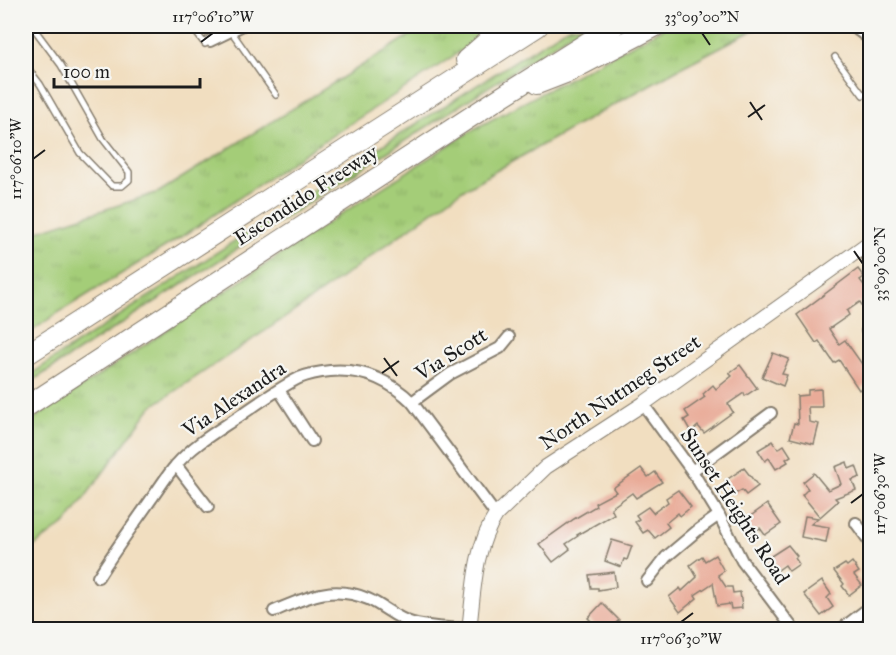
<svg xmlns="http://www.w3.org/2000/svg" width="896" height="655" font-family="'IM FELL Great Primer',serif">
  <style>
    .grass { fill: url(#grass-tufts); stroke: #60744a; stroke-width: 1.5 }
    .garden { fill: url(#garden-furrows); stroke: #60744a; stroke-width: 1.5 }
    .building { fill: #e9ab98 }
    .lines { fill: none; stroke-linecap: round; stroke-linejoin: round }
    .service-casing { stroke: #867d6e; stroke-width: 8 }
    .minor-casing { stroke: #867d6e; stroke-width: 14 }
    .tertiary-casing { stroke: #867d6e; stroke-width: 16 }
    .motorway-casing { stroke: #867d6e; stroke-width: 22 }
    .service { stroke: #fff; stroke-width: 5 }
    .minor { stroke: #fff; stroke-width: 10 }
    .tertiary { stroke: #fff; stroke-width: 14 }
    .motorway { stroke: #fff; stroke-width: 20 }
    .ticks { fill: none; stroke: #1c1c1c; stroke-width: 2 }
    .labels { text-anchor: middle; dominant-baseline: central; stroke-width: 4.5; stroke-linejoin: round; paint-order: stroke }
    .street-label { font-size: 21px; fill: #1c1c1c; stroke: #f6f6f2 }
    .neatline { fill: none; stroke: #1c1c1c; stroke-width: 2 }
    .ticks-label { font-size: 15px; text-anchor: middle; fill: #1c1c1c }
  </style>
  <defs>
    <pattern id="grass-tufts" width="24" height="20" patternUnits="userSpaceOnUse" patternTransform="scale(1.5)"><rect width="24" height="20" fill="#a4cd78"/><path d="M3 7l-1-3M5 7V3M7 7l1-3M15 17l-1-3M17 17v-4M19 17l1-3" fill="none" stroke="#8daf67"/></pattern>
    <pattern id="garden-furrows" width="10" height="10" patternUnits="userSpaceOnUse" patternTransform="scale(1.5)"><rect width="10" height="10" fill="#a4cd78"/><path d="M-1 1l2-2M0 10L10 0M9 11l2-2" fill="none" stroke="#8daf67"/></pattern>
  </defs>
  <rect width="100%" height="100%" fill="#f6f6f2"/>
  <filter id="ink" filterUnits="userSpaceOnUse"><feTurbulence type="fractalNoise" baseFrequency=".0167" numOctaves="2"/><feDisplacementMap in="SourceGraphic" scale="12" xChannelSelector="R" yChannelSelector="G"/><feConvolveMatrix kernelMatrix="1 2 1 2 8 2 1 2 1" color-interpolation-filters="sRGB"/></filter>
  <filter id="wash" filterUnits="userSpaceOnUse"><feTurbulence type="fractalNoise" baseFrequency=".008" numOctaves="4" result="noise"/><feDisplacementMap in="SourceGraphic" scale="24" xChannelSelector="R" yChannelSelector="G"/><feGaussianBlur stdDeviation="1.35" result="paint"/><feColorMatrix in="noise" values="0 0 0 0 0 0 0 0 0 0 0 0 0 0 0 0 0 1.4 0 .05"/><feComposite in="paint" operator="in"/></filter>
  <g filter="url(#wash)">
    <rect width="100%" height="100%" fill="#f1dec0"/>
    <g class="grass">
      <path d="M425 26H498L413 83 308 151 189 232 61 311 26 335V235L159 192Z"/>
      <path d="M667 26H761L678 69 515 160 461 191 295 311 151 407 67 522 26 552V424L352 207 476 128Z"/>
    </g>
    <path class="garden" d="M570 26H583L26 385V378L59 355 328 180Z"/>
    <g id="blocks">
      <g class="building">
        <path d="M858 269 864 277 860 280 870 293V307L866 311 860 302 847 311 849 315 829 329 839 344 845 340 864 367 870 362V393L865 385 859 390 839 360 834 363 819 341 816 343 797 315Z"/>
        <path d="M773 353 789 359 782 374 787 375 783 386 762 377Z"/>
        <path d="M740 365 757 388 745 396 744 393 728 404 733 412 704 433 698 426 691 432 684 420 689 417 685 411 705 397 703 394 713 385 716 389 732 376 729 373Z"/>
        <path d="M821 389 822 407H808L809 422 819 424 814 444 790 438 794 423 798 424 797 396 808 395V390Z"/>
        <path d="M773 441 778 449 784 445 791 456 786 459 788 462 776 469 769 458 765 461 758 450Z"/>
        <path d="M847 462 849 469 856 466 860 477 852 480 856 490 835 498 838 501 820 517 802 495 808 489 803 482 814 473 828 490 841 484 835 467Z"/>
        <path d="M641 468 648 477 655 472 662 482 636 498 632 493 611 508 614 514 577 535 578 536 566 544 570 549 553 562 539 544 574 519 596 506 595 503 616 492 613 488Z"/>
        <path d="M744 468 758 486 746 495 742 490 735 494 725 481Z"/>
        <path d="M678 490 691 507 680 516 678 513 666 523 669 527 655 538 648 530 643 533 635 522 639 519 636 515 648 507 653 513 668 502 666 498Z"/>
        <path d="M767 504 781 524 765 535 760 528 753 533 744 521Z"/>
        <path d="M805 516 818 518 811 524 829 527 826 542 801 537Z"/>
        <path d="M612 540 632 546 627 560 624 559 621 567 605 561Z"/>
        <path d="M788 545 797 556 795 558 799 564 789 571 785 565 778 570 768 558Z"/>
        <path d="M715 555 724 571 718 575 726 587H732L733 593 740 592 742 608 731 609 730 604 717 606 713 583 695 595 697 598 680 612 669 597 680 588 682 591 697 577 690 565 702 556 705 561Z"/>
        <path d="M852 562 859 572 854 575 862 585 849 595 842 586 844 584 834 571 845 564 847 566Z"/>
        <path d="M614 572 616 587 598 590V588H591L589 575Z"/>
        <path d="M822 581 831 594 827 598 833 607 821 616 804 594Z"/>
        <path d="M602 603 619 620 609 630H600L588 618Z"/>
      </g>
    </g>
  </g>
  <g filter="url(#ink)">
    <use href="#blocks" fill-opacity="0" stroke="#867d6e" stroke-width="1.5"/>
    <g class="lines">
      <g class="service-casing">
        <g id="service">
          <path d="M191 26 205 44 210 41"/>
          <path d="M231 31 276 95"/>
          <path d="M835 57 863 95 870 90"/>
          <path d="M26 66 40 84 80 153 112 186H122L129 180V172L103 139 61 65 32 26"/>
        </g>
      </g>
      <g class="minor-casing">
        <g id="minor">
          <path d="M852 26 870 39"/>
          <path d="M210 41 241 26"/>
          <path d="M862 248 870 260"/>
          <path d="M867 331 870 326"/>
          <path d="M279 390 312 441"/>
          <path d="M412 402 450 374 500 348 509 337"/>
          <path d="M643 404 692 471 719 515 742 561 794 630"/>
          <path d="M176 465 208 507"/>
          <path d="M692 471 771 413"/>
          <path d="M856 523 870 542"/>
          <path d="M98 577C115 550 134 524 152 498 160 487 167 475 176 465 194 444 219 430 241 415 260 402 279 388 299 378 309 374 320 372 330 371 363 368 389 380 412 402L496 515"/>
          <path d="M647 581 666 557 698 530 719 515"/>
          <path d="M274 611C307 597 333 584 368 599 384 606 396 619 413 623 431 628 451 628 469 629"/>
          <path d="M840 630 870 607"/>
        </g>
      </g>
      <g class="tertiary-casing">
        <path id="tertiary" d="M469 630C474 591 474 548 496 515L546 467 643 404 870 242"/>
      </g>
      <g class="motorway-casing">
        <g id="motorway">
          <path d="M466 60 499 31 508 26"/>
          <path d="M537 84 568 72 656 26"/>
          <path d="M26 355 538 26"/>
          <path d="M26 407 498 99 614 26"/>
        </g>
      </g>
      <use href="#service" class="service"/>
      <use href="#minor" class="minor"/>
      <use href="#tertiary" class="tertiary"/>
      <use href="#motorway" class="motorway"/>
    </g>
  </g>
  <path class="ticks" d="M702 33 710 45M201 42 213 33M750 102 762 120M748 117 765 105M33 159 45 150M854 251 863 264M384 358 397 376M382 373 399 361M851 503 863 494M681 622 693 613"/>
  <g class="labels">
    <g class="street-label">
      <text transform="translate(306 195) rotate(-33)">Escondido Freeway</text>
      <text transform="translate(451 354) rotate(-32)">Via Scott</text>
      <text transform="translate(620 392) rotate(-34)">North Nutmeg Street</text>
      <text transform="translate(234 399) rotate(-34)">Via Alexandra</text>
      <text transform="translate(735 506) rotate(57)">Sunset Heights Road</text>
    </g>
  </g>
  <rect width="896" height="655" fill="none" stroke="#f6f6f2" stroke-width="66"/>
  <path d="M54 78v9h146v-9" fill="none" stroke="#1c1c1c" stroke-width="3"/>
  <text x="63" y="78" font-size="18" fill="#1c1c1c" stroke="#f6f6f2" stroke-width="4.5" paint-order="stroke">100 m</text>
  <rect x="33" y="33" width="830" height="589" class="neatline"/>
  <g class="ticks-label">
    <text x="213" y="22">117°06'10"W</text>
    <text x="702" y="22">33°09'00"N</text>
    <text transform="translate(16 159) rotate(-90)" y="5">117°06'10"W</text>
    <text transform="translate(880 264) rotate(-90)" y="5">33°09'00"N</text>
    <text transform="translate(880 494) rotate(-90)" y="5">117°06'30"W</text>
    <text x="681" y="644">117°06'30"W</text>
  </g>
</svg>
